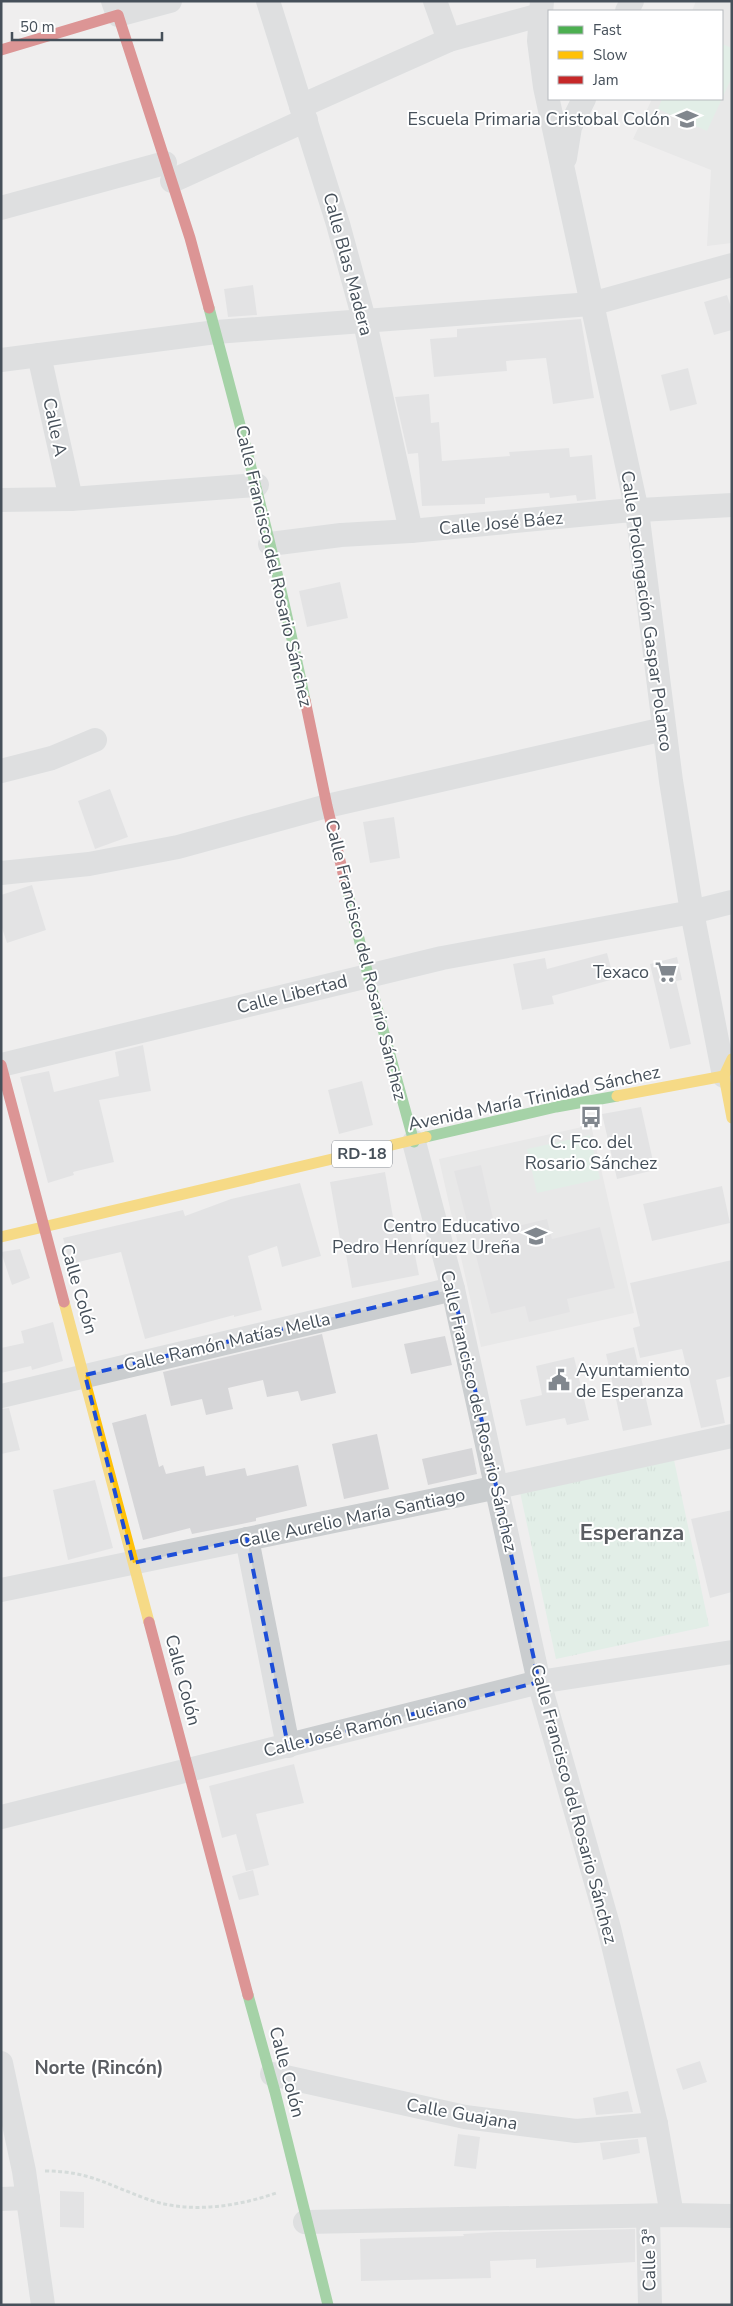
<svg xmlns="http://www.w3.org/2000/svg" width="733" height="2306" font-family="'Nunito Sans',sans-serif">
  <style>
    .education { fill: #e1dfe0 }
    .park { fill: url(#park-tufts) }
    .pitch { fill: #d2eede }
    .building { fill: #d6d6d8 }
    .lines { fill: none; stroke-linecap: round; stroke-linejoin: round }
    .path { stroke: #b7c4c0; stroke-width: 3; stroke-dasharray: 4 2.5; stroke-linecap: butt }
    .street { stroke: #cacdcf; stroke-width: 24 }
    .fast { stroke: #4caf50; stroke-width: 11 }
    .slow { stroke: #ffc107; stroke-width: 11 }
    .jam { stroke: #c62828; stroke-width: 11 }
    .marked { fill: none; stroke: #1d4ed8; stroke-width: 4; stroke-dasharray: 10 6; stroke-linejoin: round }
    .labels { text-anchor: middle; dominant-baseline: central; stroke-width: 4; stroke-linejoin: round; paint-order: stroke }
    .shield { fill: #fff; stroke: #7e848c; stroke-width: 1 }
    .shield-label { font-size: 16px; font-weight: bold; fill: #46505a }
    .poi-label { font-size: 18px; fill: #46505a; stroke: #fff; text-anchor: end }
    .street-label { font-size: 18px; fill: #46505a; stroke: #fff }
    .neighbourhood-label { font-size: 19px; font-weight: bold; fill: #5a5d62; stroke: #fff }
    .district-label { font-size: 22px; font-weight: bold; fill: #5a5d62; stroke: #fff }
  </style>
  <defs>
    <pattern id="park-tufts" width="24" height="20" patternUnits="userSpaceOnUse" patternTransform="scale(1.25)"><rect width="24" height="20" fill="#d2eede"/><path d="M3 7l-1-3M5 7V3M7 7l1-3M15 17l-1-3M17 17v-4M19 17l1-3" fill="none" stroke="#b6cec1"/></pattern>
  </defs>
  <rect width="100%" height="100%" fill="#efeeee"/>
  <g class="education">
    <path d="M696 1H732V243L707 246 711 170 633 139 652 99H722V11H692Z"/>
    <path d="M591 1125 634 1313 481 1347 439 1159Z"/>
  </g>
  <path class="park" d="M674 1460 709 1626 556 1659 520 1492Z"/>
  <g class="pitch">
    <path d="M722 44 732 48V77L707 131 658 109 662 99H722Z"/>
    <path d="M590 1135 600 1179 537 1193 527 1149Z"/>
  </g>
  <g class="building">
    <path d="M253 285 257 315 228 317 224 289Z"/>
    <path d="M727 295 732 310V330L714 335 704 302Z"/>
    <path d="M581 319 594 398 553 404 546 358 506 361 507 371 434 377 430 339 457 337V329Z"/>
    <path d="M688 368 697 404 670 411 661 375Z"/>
    <path d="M429 394 431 423 439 422 442 461 510 456 509 452 569 448 570 457 592 455 596 499 577 501 576 495 550 498 549 493 485 498V504L422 506 418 453 408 454 395 397Z"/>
    <path d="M340 582 348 618 307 627 299 591Z"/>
    <path d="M110 789 128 837 95 849 78 801Z"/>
    <path d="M394 817 400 858 370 863 363 822Z"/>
    <path d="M32 885 46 930 7 943 1 925V895Z"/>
    <path d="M607 953 614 979 552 996 554 1004 522 1010 513 964 545 958 547 969Z"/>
    <path d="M677 957 682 980 676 981 691 1044 670 1049 650 964Z"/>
    <path d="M143 1045 151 1091 99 1100 114 1162 73 1172 74 1175 48 1183 20 1077 49 1071 54 1092 119 1076 115 1052Z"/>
    <path d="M362 1081 373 1125 339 1134 328 1090Z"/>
    <path d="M641 1107 655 1170 617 1179 602 1114Z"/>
    <path d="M481 1165 495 1227 499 1225 501 1230 547 1219 552 1239 600 1227 615 1288 567 1299 570 1312 529 1322 525 1306 491 1314 454 1171Z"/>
    <path d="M385 1172 395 1228 409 1225 419 1275 352 1288 345 1249 342 1250 330 1182Z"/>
    <path d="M300 1183 321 1256 282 1267 277 1246 248 1256 262 1310 234 1317V1315L145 1339 121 1252 70 1264 63 1238 183 1210 185 1216 231 1199Z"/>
    <path d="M722 1186 730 1223 652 1241 643 1204Z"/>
    <path d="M20 1249 30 1278 12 1285 1 1252Z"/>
    <path d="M732 1260V1376L716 1380 725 1423 701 1428 682 1349 640 1358 633 1328 640 1326 630 1283Z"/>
    <path d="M53 1322 63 1361 32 1370 31 1366 1 1373V1348L24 1343 21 1331Z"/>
    <path d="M322 1334 336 1393 301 1401 298 1391 267 1397 263 1380 228 1388 233 1409 206 1415 202 1399 171 1406 163 1372Z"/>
    <path d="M445 1336 452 1365 411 1374 404 1344Z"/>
    <path d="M634 1347 652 1425 623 1431 606 1354Z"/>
    <path d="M574 1357 589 1420 567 1425 565 1418 526 1426 520 1400 542 1395 536 1366Z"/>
    <path d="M9 1408 20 1450 1 1454V1409Z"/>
    <path d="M146 1414 159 1467 163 1465 166 1474 204 1466 206 1476 245 1468 247 1476 298 1465 307 1506 256 1518V1521L232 1526 192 1534 190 1528 143 1540 112 1423Z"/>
    <path d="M377 1434 389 1489 344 1499 332 1444Z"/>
    <path d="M472 1448 477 1474 428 1485 422 1459Z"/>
    <path d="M95 1480 113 1548 68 1560 53 1490Z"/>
    <path d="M732 1510V1592L710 1598 691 1519Z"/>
    <path d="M294 1764 304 1803 256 1814 269 1865 246 1871 236 1834 222 1838 209 1786Z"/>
    <path d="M253 1870 259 1895 239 1900 232 1876Z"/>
    <path d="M700 2061 707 2082 683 2090 676 2069Z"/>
    <path d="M628 2091 633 2112 596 2115 593 2098Z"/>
    <path d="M458 2134 480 2137 476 2169 454 2166Z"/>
    <path d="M638 2139 640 2153 603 2160 600 2143Z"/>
    <path d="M60 2191 84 2192V2228L60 2227Z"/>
    <path d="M635 2229V2262L536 2268V2259L490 2261 491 2278 361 2281 360 2239 464 2236 463 2234 495 2232Z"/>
  </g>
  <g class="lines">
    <path class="path" d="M45 2171C89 2171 108 2185 147 2199 188 2214 236 2207 276 2193"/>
    <g class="street">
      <path d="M113 1 118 15 170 1"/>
      <path d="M268 1 338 224 365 323 411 531"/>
      <path d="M435 1 449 40"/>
      <path d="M542 1 539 41 545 87 637 511 671 781 692 912 724 1076 732 1074"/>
      <path d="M627 11 632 1"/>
      <path d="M301 106 449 40 540 15"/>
      <path d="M565 158 570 127 584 99"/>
      <path d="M172 181 306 120"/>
      <path d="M1 208 165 163"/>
      <path d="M39 355 71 499"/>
      <path d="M1 360 216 332 591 304 732 265"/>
      <path d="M1 500 71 499 257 485"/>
      <path d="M270 544 341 535 411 531 621 511 732 505"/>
      <path d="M1 771 52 758 95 740"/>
      <path d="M1 873 89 864 178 847 327 806 664 729"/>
      <path d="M1 1065 442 958 692 912 732 902"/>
      <path d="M414 1142 453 1289 539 1682 609 1928 656 2124 672 2215"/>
      <path d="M1 1396 453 1289"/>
      <path d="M247 1539 288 1746"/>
      <path d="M1 1590 498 1487 732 1436"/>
      <path d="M1 1817 539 1682 732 1652"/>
      <path d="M1 2063 24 2171 43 2305"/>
      <path d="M272 2074 465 2117 576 2131 656 2124"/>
      <path d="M1 2199 28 2198"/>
      <path d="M648 2216 650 2305"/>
      <path d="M305 2222 672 2215 732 2216"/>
    </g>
    <g class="fast">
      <path d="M209 308C244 438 278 568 305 700"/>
      <path d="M347 890 368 975 414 1142"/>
      <path d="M426 1137 556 1107 617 1096"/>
      <path d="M248 1995 275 2092 328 2305"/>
    </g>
    <g class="slow">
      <path d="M724 1076 732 1059"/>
      <path d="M617 1096 724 1076 732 1118"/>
      <path d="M1 1237 426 1137"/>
      <path d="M64 1302 149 1622"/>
    </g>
    <g class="jam">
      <path d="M1 50 118 15 190 238 209 308"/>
      <path d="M305 700 327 806 347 890"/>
      <path d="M1 1065 64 1302"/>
      <path d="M149 1622 248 1995"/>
    </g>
  </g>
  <path d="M0 0H733V2306H0ZM453 1289 539 1682 288 1746 247 1539 133 1563 85 1375Z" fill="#efeeee" fill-opacity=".55" fill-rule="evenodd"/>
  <path class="marked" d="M453 1289 539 1682 288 1746 247 1539 133 1563 85 1375Z"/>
  <defs>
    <g id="school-bare" transform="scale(1.725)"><path d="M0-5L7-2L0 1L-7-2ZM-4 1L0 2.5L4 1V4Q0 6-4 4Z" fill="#81878e" stroke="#fff" stroke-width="2.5" paint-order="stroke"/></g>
    <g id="supermarket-bare" transform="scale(1.725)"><path d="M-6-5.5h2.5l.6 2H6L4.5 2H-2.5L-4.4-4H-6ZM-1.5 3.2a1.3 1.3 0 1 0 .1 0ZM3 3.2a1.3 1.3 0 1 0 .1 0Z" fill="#81878e" stroke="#fff" stroke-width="2.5" paint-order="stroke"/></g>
    <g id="bus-bare" transform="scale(1.725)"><path d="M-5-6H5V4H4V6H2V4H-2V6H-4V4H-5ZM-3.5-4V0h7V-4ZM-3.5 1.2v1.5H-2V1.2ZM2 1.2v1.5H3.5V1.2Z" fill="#81878e" stroke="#fff" stroke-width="2.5" paint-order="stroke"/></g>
    <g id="civic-bare" transform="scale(1.725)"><path d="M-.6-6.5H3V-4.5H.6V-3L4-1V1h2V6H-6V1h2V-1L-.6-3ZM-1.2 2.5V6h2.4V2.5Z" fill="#81878e" stroke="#fff" stroke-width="2.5" paint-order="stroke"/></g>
  </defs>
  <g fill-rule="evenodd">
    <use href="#school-bare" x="687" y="119"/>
    <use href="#supermarket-bare" x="666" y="972"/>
    <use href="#bus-bare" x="591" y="1117"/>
    <use href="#school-bare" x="536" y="1236"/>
    <use href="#civic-bare" x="559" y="1380"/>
  </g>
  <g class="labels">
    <rect class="shield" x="332" y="1140.5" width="60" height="27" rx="4"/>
    <g class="shield-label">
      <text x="362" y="1154">RD-18</text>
    </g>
    <g class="poi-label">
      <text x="670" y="119">Escuela Primaria Cristobal Colón</text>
      <text x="649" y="972">Texaco</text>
      <text x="591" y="1142" text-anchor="middle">C. Fco. del<tspan x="591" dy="21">Rosario Sánchez</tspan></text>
      <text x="520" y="1226">Centro Educativo<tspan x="520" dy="21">Pedro Henríquez Ureña</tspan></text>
      <text x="576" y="1370" text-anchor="start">Ayuntamiento<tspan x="576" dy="21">de Esperanza</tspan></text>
    </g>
    <g class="street-label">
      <text transform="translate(348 264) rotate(75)">Calle Blas Madera</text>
      <text transform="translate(55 427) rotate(78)">Calle A</text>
      <text transform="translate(501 523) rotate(-5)">Calle José Báez</text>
      <text transform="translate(274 566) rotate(77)">Calle Francisco del Rosario Sánchez</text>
      <text transform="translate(647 611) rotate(82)">Calle Prolongación Gaspar Polanco</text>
      <text transform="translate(366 960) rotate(76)">Calle Francisco del Rosario Sánchez</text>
      <text transform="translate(292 994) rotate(-14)">Calle Libertad</text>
      <text transform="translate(534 1098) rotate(-12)">Avenida María Trinidad Sánchez</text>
      <text transform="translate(79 1289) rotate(74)">Calle Colón</text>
      <text transform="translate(227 1342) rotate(-13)">Calle Ramón Matías Mella</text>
      <text transform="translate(479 1411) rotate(77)">Calle Francisco del Rosario Sánchez</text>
      <text transform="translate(352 1518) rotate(-12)">Calle Aurelio María Santiago</text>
      <text transform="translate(183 1680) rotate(75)">Calle Colón</text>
      <text transform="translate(365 1726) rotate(-14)">Calle José Ramón Luciano</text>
      <text transform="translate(574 1804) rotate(75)">Calle Francisco del Rosario Sánchez</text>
      <text transform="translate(287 2072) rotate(75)">Calle Colón</text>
      <text transform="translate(462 2114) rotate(10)">Calle Guajana</text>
      <text transform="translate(649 2260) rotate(-91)">Calle 3ª</text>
    </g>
    <g class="neighbourhood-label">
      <text x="99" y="2068">Norte (Rincón)</text>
    </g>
    <g class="district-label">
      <text x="632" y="1533">Esperanza</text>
    </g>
  </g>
  <rect width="733" height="2306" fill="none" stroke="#46505a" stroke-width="5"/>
  <rect x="548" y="10" width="175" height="90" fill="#ffffff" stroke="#b5b9bd"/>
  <rect x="558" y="26" width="25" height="8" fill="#4caf50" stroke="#b5b9bd"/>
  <text x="593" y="35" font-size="15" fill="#46505a">Fast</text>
  <rect x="558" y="51" width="25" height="8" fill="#ffc107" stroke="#b5b9bd"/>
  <text x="593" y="60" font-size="15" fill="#46505a">Slow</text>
  <rect x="558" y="76" width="25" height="8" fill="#c62828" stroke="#b5b9bd"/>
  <text x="593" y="85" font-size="15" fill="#46505a">Jam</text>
  <path d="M12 32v8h150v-8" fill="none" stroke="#46505a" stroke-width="2.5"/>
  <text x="20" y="32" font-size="15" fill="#46505a" stroke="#ffffff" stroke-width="4" paint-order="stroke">50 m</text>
</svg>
